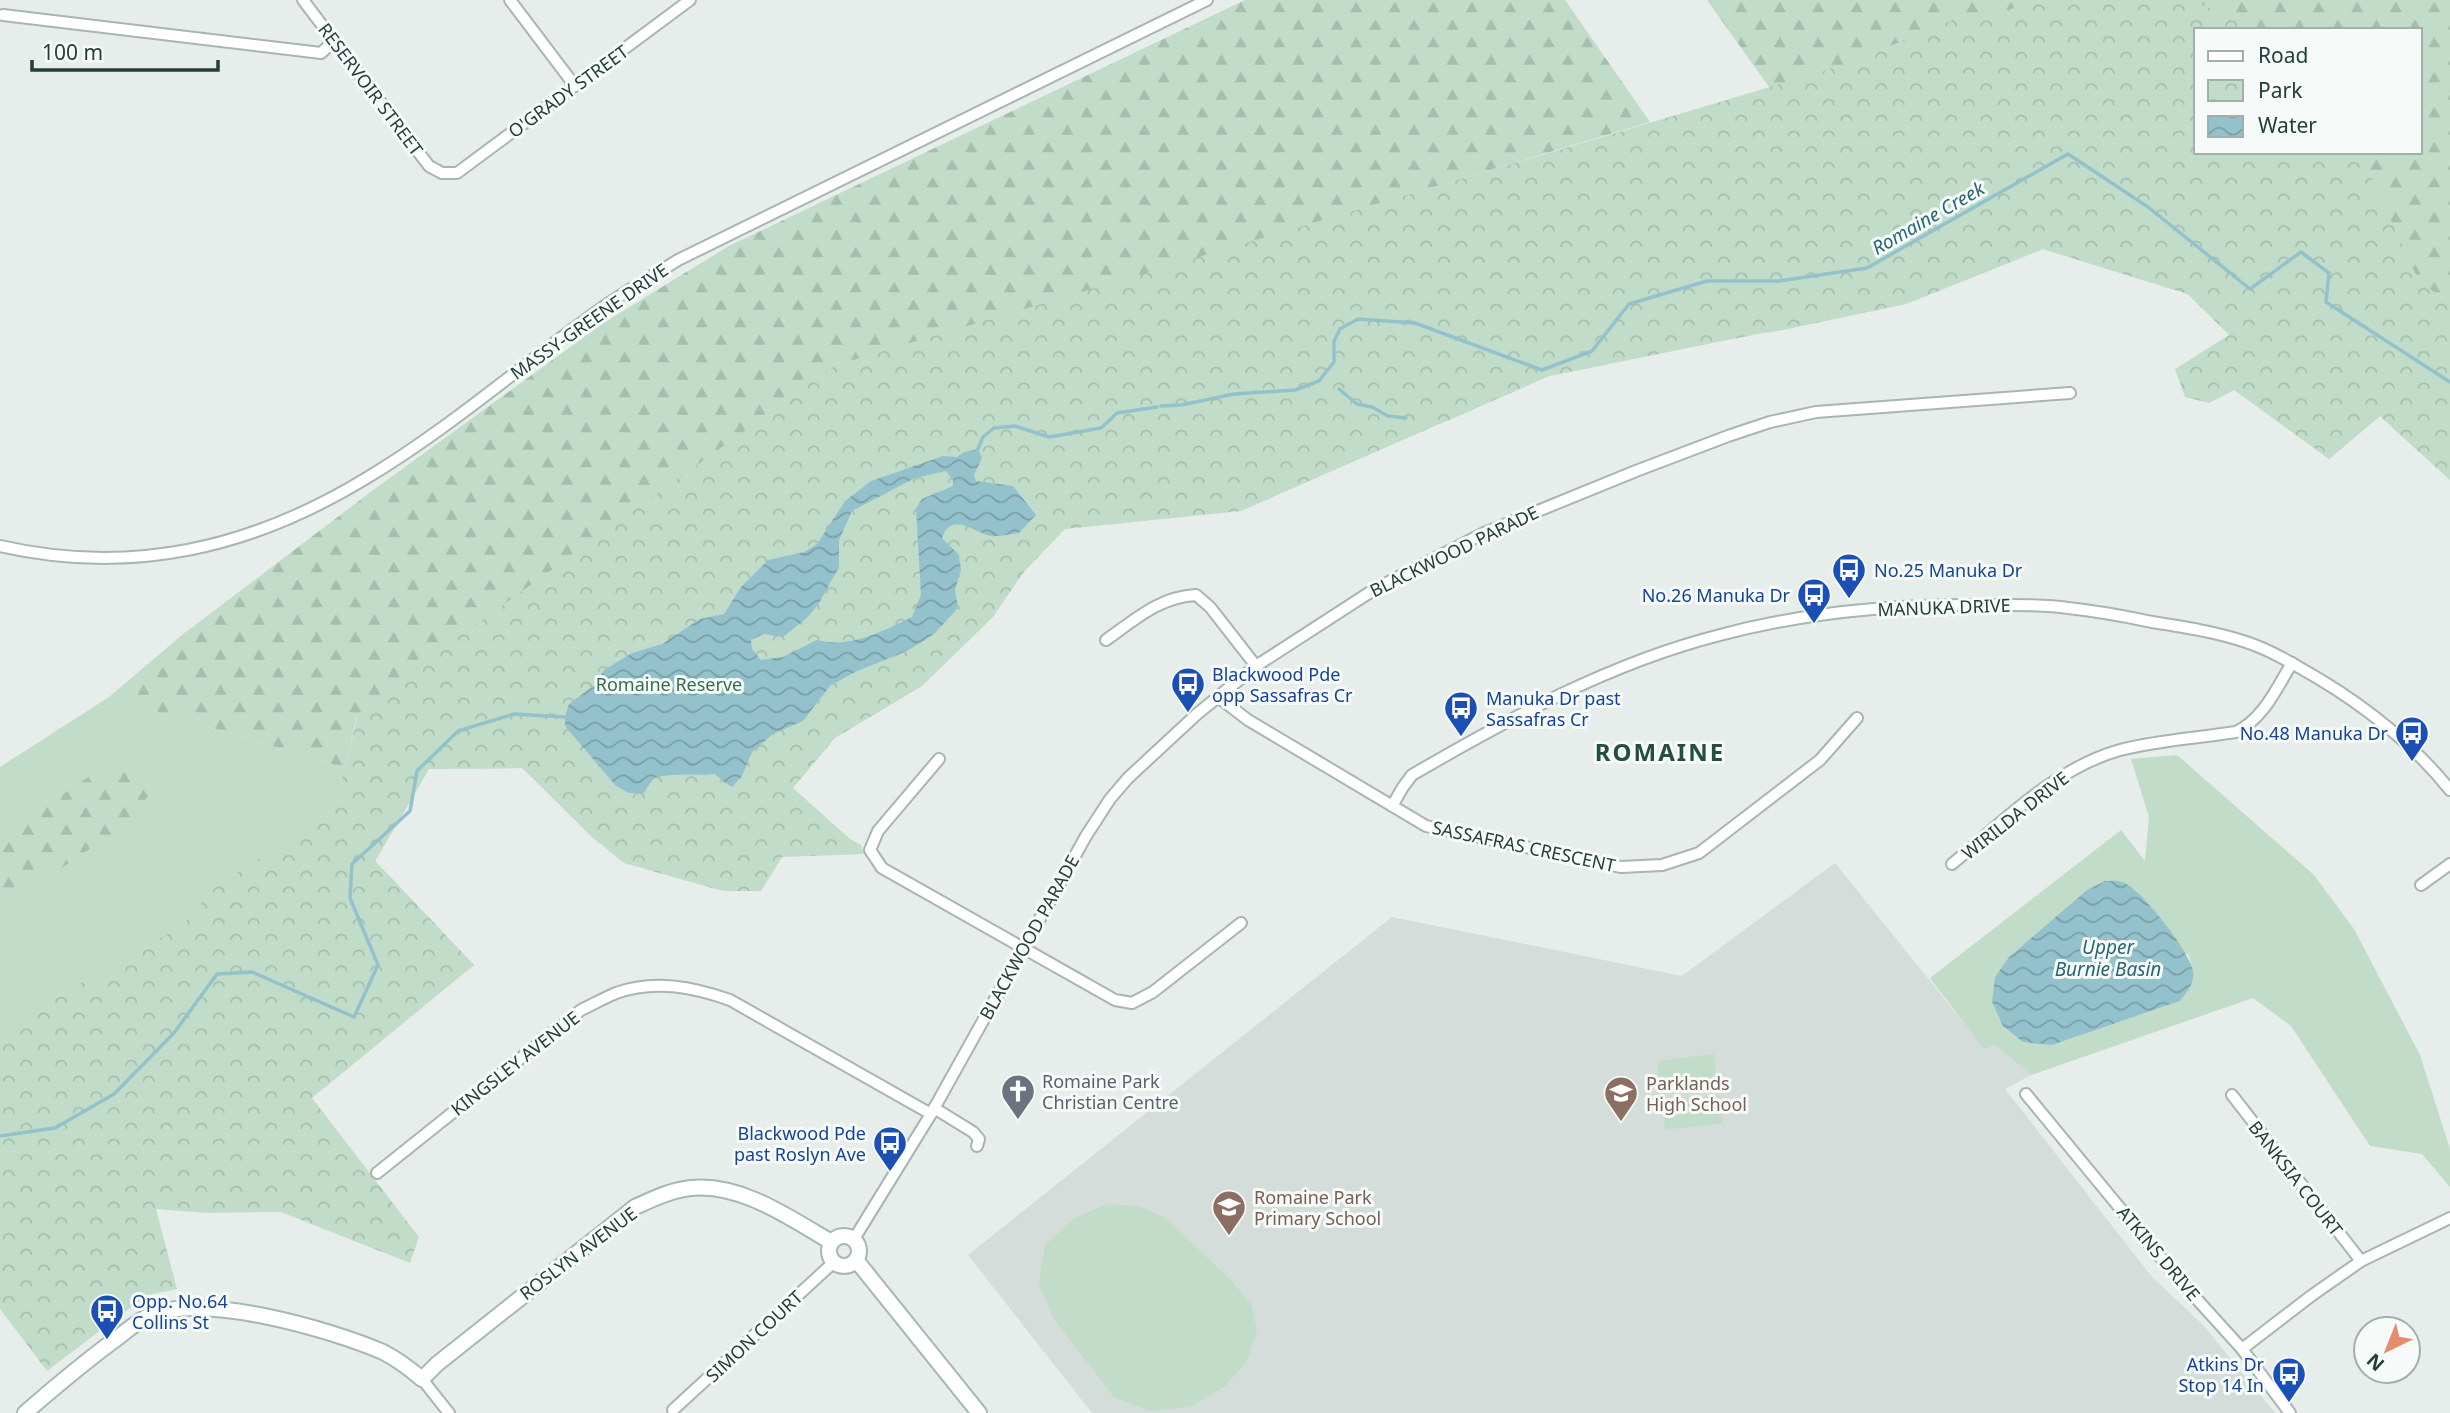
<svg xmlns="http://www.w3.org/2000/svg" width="2450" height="1413" font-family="'Noto Sans',sans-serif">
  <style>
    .built { fill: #d4ddd9 }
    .grass { fill: #c1dcc9; fill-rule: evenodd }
    .forest { fill: url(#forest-firs); fill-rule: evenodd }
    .park { fill: url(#park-crowns) }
    .water { fill: url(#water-waves); fill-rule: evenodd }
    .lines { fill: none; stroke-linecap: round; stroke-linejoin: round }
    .stream { stroke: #94c2cc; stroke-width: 3.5 }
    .street-casing { stroke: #a9b5b1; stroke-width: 14 }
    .secondary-casing { stroke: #a5b8b2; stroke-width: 18 }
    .street { stroke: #fff; stroke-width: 10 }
    .secondary { stroke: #fff; stroke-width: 14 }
    .labels { text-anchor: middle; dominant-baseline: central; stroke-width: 6; stroke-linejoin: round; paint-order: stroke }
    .street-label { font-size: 18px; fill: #263e38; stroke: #f6faf8 }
    .transit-label { font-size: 18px; fill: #164399; stroke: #f6faf8; text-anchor: start }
    .park-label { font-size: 18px; fill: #35704d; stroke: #f6faf8 }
    .worship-label { font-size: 18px; fill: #5b616d; stroke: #f6faf8; text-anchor: start }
    .education-label { font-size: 18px; fill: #785e54; stroke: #f6faf8; text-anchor: start }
    .water-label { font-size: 19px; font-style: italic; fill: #266674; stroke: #f6faf8 }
    .district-label { font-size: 24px; font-weight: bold; letter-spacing: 2px; fill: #244e44; stroke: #f6faf8 }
  </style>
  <defs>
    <pattern id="forest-firs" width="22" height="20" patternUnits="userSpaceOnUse" patternTransform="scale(1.75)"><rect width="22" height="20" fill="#c1dcc9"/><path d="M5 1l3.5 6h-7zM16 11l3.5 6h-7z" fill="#a6bead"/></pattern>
    <pattern id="park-crowns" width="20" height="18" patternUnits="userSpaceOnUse" patternTransform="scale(1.75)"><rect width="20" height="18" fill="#c1dcc9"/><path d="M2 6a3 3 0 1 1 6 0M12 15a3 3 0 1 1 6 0" fill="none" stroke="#a6bead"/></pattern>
    <pattern id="water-waves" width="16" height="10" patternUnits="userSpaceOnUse" patternTransform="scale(1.75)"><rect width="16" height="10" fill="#94c2cc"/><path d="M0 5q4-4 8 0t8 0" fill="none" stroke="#799fa7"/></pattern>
  </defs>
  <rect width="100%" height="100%" fill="#e6edea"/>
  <path class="built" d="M1835 863 1984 1048 1995 1045 2031 1075 2005 1089 2152 1277 2203 1325 2275 1413H1092L968 1255 1392 917 1682 976Z"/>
  <g class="grass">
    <path d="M109 697 345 768 331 810 214 889 182 926 12 1022 0 1035V767Z"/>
    <path d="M2177 755 2314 875 2354 929 2420 1055 2450 1149V1187L2422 1154 2370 1146 2291 1026 2253 998 2031 1075 1995 1045 1984 1049 1930 978 2121 830 2145 861 2149 817 2131 759ZM2105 881 2189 956C2195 977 2194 983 2180 1001L2052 1045 2009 957 2087 890Z"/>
    <path d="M1714 1054 1717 1083 1660 1090 1657 1061Z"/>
    <path d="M1719 1095 1723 1123 1665 1130 1662 1102Z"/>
    <path d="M1108 1204 1139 1206 1165 1218 1232 1281 1251 1305 1257 1330 1247 1361 1224 1387 1190 1407 1150 1411 1114 1397 1054 1319 1039 1283 1045 1245 1075 1218Z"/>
  </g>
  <g class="forest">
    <path d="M1245 0H1565L1650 122 1294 229 1792 90 1769 87 1707 0H2450V480L2380 416 2329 459 2199 354 2230 335 2188 294 2043 249 1906 304 1768 333 1696 311 1605 365 1549 376 1440 424 1351 391 523 768 429 769 375 861 474 965 0 1035 12 1022 182 926 213 889 370 797 357 716 345 768 109 697 182 635 372 491 602 324 727 247ZM1970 18 1848 78 1775 86 1857 61 1943 23ZM2196 30H2420V152H2196Z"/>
    <path d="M105 766 158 784 124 826 0 909V836Z"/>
  </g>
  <path class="park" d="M2053 0H2191L2262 30H2196V152H2360L2418 279 2450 305V480L2380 416 2329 459 2234 390 2209 403 2185 397 2175 369 2229 335 2188 294 2043 249 1906 304 1549 376 1241 511 1065 529 1023 573 993 617 922 686 835 738 793 788 850 839 861 845 864 854 782 857 761 891H723L624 863 592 837 522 768 429 769 375 861 474 965 312 1098 419 1237 410 1263 281 1212 207 1213 156 1209 177 1289 147 1295 47 1371 0 1309V1035L12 1022 182 926 213 889 331 810 345 768 358 715 411 671 836 365 1857 61 1943 23Z"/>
  <g class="water">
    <path d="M978 449 982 458 974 475 976 481 1013 486 1036 515 1019 533C1010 534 999 537 991 536 974 533 952 510 942 538L959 555 961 570 955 590 958 608 934 634 907 651 855 672 830 686 803 721 773 734 752 752 742 776 732 787 724 782 715 774C693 776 675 772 653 778L644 793H629L616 786 565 726V717L569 704 596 684 604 670 632 653 662 644 700 619 724 614 741 587 768 560 804 552 817 544 845 501 871 481 943 456 957 457 964 452ZM946 471 953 480V486L922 499 916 508 921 595 912 617C883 631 850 649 817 640L783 657 761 660 752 649 751 640 764 634 783 637 808 617 819 603 839 567V540L852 511 915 478Z"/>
    <path d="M2105 881C2110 881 2117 880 2122 882 2139 886 2191 953 2193 971 2195 983 2187 992 2180 1001L2052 1045 2023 1042 2003 1026 1992 1002 1995 977 2009 957 2087 890Z"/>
  </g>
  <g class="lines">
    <g class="stream">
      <path d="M1339 389 1357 404 1372 407 1388 416 1406 418"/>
      <path d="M1161 406 1181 405 1234 394 1295 390 1319 381 1334 362V341L1340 329 1358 319 1415 323 1542 370 1592 351 1629 304 1707 281H1779L1867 268 2068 154 2148 207 2250 289 2301 252 2329 273 2326 302 2450 382"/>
      <path d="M978 449 983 437 994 428 1015 426 1049 437 1101 428 1117 413 1157 407"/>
      <path d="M0 1136 55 1128 114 1094 174 1033 217 974 252 972 354 1017 378 965 350 898 352 864 410 811 417 771 458 731 514 714 565 717"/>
    </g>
    <g class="street-casing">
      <g id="street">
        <path d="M303 0 429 166 442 173H457L690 0"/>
        <path d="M510 0 575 86"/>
        <path d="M3 15 321 53 334 41"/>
        <path d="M0 546C132 576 251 548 365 479 449 429 522 364 602 308 626 291 653 276 678 260L1207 0"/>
        <path d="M1106 640C1136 619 1159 597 1196 595L1210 607 1256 666"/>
        <path d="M1218 697 1248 720 1426 826 1621 867 1662 865 1699 853 1820 760 1857 718"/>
        <path d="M939 759 878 831 870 850 882 868 1115 1000 1132 1003 1153 992 1241 923"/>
        <path d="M1392 806 1403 787 1412 775C1510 718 1610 663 1720 635 1806 612 1895 604 1984 605 2012 605 2041 604 2068 608 2096 611 2124 616 2152 622 2184 627 2216 632 2246 642 2265 648 2285 659 2302 669 2359 701 2409 739 2450 790"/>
        <path d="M1952 864C2003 822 2055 768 2120 750 2158 740 2198 738 2236 732 2264 718 2276 689 2292 663"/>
        <path d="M2421 885 2450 864"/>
        <path d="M2026 1094 2175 1275 2242 1349 2290 1413"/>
        <path d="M2232 1095 2361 1261"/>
        <path d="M934 1108 973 1132 979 1139 977 1146"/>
        <path d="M377 1173 581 1010C592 1005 604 998 616 993 654 979 693 987 730 1000L931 1114"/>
        <path d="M854 1239 931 1114 1086 836 1110 799 1128 778 1197 714 1256 666 1375 589 1484 533 1636 471 1728 436 1770 422 1816 412 2070 393"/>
        <path d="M2242 1349 2311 1296 2361 1261 2450 1218"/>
        <path d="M422 1379 449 1413"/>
        <path d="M673 1410 834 1262"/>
      </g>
    </g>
    <g class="secondary-casing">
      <g id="secondary">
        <circle cx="844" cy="1251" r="15"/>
        <path d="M856 1260 979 1413"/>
        <path d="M25 1413C56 1386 87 1360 120 1336 129 1329 140 1319 151 1315 205 1293 329 1329 383 1352 397 1359 410 1369 422 1379L437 1364 635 1207C653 1199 671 1190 691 1188 741 1183 790 1218 831 1242"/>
      </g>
    </g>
    <use href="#street" class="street"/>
    <use href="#secondary" class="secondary"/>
  </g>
  <defs>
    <g id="bus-pin" transform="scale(1.75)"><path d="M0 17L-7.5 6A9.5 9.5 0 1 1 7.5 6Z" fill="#1a4fb4" stroke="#f6faf8"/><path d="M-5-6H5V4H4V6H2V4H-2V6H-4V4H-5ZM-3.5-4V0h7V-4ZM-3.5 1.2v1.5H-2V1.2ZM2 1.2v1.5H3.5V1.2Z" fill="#fff"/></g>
    <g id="church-pin" transform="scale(1.75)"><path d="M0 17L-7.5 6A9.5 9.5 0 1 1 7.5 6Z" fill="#6b7280" stroke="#f6faf8"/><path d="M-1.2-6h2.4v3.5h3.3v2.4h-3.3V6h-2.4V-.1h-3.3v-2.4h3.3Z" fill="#fff"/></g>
    <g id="school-pin" transform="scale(1.75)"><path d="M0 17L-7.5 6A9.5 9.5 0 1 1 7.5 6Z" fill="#8d6e63" stroke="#f6faf8"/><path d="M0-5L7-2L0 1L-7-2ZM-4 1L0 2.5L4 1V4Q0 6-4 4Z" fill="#fff"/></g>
  </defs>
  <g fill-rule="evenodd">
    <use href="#bus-pin" x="1849" y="570"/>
    <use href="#bus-pin" x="1814" y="595"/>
    <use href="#bus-pin" x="1188" y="684"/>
    <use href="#bus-pin" x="1461" y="708"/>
    <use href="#bus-pin" x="2412" y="733"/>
    <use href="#church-pin" x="1018" y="1091"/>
    <use href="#school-pin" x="1621" y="1093"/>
    <use href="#bus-pin" x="890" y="1143"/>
    <use href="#school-pin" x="1229" y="1207"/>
    <use href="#bus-pin" x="107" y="1311"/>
    <use href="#bus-pin" x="2289" y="1374"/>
  </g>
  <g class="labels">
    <g class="street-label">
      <text transform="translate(371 89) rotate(53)">RESERVOIR STREET</text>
      <text transform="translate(568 91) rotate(-36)">O'GRADY STREET</text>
      <text transform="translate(589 321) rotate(-35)">MASSY-GREENE DRIVE</text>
      <text transform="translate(1454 551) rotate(-26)">BLACKWOOD PARADE</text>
      <text transform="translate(1944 607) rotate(-2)">MANUKA DRIVE</text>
      <text transform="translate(2015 815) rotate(-38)">WIRILDA DRIVE</text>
      <text transform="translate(1524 846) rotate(12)">SASSAFRAS CRESCENT</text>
      <text transform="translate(1029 937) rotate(-61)">BLACKWOOD PARADE</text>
      <text transform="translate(515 1063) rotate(-38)">KINGSLEY AVENUE</text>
      <text transform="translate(2296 1178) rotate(52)">BANKSIA COURT</text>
      <text transform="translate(578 1253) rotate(-37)">ROSLYN AVENUE</text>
      <text transform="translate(2159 1253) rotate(50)">ATKINS DRIVE</text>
      <text transform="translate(754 1336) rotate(-43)">SIMON COURT</text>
    </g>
    <g class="transit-label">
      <text x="1874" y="570">No.25 Manuka Dr</text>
      <text x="1790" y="595" text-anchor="end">No.26 Manuka Dr</text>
      <text x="1212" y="674">Blackwood Pde<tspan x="1212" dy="21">opp Sassafras Cr</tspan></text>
      <text x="1486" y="698">Manuka Dr past<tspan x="1486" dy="21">Sassafras Cr</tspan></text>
      <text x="2388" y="733" text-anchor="end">No.48 Manuka Dr</text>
      <text x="866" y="1133" text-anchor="end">Blackwood Pde<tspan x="866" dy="21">past Roslyn Ave</tspan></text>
      <text x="132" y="1301">Opp. No.64<tspan x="132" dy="21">Collins St</tspan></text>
      <text x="2264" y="1364" text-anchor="end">Atkins Dr<tspan x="2264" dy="21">Stop 14 In</tspan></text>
    </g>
    <g class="park-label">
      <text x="669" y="684">Romaine Reserve</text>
    </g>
    <g class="worship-label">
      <text x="1042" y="1081">Romaine Park<tspan x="1042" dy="21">Christian Centre</tspan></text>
    </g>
    <g class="education-label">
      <text x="1646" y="1083">Parklands<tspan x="1646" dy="21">High School</tspan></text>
      <text x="1254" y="1197">Romaine Park<tspan x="1254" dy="21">Primary School</tspan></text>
    </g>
    <g class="water-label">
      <text transform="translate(1928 218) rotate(-30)">Romaine Creek</text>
      <text x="2108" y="947">Upper<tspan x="2108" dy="22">Burnie Basin</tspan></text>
    </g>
    <g class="district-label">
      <text x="1660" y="751">ROMAINE</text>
    </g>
  </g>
  <rect x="2194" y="28" width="228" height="126" fill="#f6faf8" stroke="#a3afab" stroke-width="2"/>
  <rect x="2208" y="51" width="35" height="10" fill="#ffffff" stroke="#a3afab" stroke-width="2"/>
  <text x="2258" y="63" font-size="21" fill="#263e38">Road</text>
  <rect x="2208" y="80" width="35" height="21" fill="url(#park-crowns)" stroke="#a3afab" stroke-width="2"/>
  <text x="2258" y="98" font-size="21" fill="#263e38">Park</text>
  <rect x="2208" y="116" width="35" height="21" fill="url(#water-waves)" stroke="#a3afab" stroke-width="2"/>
  <text x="2258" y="133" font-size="21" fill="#263e38">Water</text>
  <g transform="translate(2387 1350) rotate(223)"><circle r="33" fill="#f6faf8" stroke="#a3afab" stroke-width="2"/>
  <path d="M0-5L12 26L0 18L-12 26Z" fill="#e48c6d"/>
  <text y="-10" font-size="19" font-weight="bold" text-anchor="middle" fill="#263e38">N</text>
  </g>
  <path d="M32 60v10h186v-10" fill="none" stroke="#263e38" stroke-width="3.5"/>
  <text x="42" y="60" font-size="21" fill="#263e38" stroke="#f6faf8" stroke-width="5" paint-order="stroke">100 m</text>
</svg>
